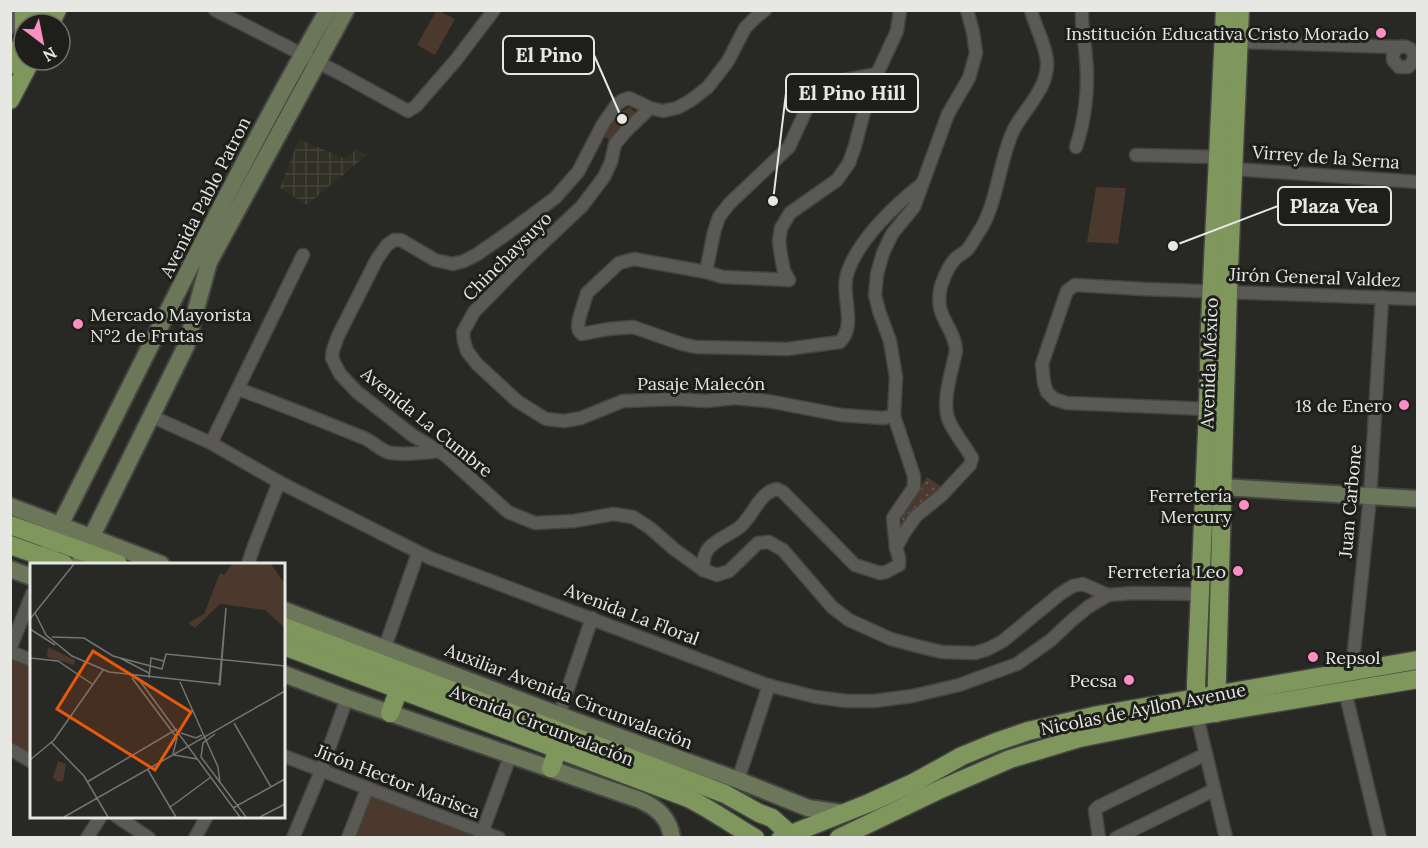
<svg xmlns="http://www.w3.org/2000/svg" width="1428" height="848" font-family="Lora,serif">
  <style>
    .industrial { fill: url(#industrial-grid) }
    .grass { fill: url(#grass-dots) }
    .park { fill: #4a392c }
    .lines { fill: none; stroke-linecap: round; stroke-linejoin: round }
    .street-casing { stroke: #444441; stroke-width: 15 }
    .secondary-casing { stroke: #444441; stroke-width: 20 }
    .primary-casing { stroke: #444441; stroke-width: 21 }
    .street { stroke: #5a5955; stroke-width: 12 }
    .secondary { stroke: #6c7759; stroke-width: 16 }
    .primary { stroke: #7f965d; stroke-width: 18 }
    .poi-dot { fill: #fb8fc5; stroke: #1e1e1a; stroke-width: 2 }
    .labels { text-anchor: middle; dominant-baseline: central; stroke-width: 6; stroke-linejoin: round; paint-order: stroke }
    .poi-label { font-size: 18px; fill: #e7e7e4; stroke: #1e1e1a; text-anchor: end }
    .street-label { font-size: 18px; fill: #e7e7e4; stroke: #1e1e1a }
    .inset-road { fill: none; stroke: #747471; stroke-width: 1.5 }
    .view { fill: #e8590c; fill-opacity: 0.15; stroke: #e8590c; stroke-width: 3 }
    .inset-edge { fill: none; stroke: #e7e7e4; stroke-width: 3 }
    .leader { fill: none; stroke: #e7e7e4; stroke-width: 2 }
    .callout-dot { fill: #e7e7e4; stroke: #1e1e1a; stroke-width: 2 }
    .callout { fill: #1e1e1a; stroke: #e7e7e4; stroke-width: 2 }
    .callout-label { font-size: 20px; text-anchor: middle; font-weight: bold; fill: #e7e7e4 }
  </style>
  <defs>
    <pattern id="industrial-grid" width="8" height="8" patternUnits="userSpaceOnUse" patternTransform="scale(1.5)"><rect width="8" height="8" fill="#303025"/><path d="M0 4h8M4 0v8" fill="none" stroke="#44443a"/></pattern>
    <pattern id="grass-dots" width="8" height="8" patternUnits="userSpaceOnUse" patternTransform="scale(1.5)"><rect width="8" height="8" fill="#4a392c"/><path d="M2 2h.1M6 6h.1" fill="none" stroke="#64564a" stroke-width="1.8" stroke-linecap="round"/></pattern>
  </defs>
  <rect width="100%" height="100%" fill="#282824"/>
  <path class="industrial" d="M299 139 343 158 357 150 367 155 307 205 280 188Z"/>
  <path class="grass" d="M927 477 945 489 901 527 903 511Z"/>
  <g class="park">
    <path d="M436 11H439L455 19 435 55 417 45Z"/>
    <path d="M630 107 636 113 622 125 612 142 603 136 621 112Z"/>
    <path d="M1096 187 1126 188 1118 244 1087 242Z"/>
    <path d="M10 660 31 667V752L26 753 11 743Z"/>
    <path d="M368 790 472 832 474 837 350 838Z"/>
  </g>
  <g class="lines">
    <g class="street-casing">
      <g id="street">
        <path d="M215 10 339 73 408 111 416 106 456 60 494 10"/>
        <path d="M765 10 756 17 745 28 728 61 708 87 690 101 677 108 663 111 650 108 629 98 623 100 617 104 603 124 578 172 555 198 505 235 476 255 464 261 453 264 435 260 401 240H394L387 245 377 259 338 336 333 350 332 358 340 374 357 392 412 435 445 455 508 512 535 523 574 521 613 514 633 517 650 528 674 549 703 570 717 575 729 571 758 543 769 542 783 550 832 607 849 620 891 639 917 646 942 652 975 653 988 649 1003 641 1060 594 1073 586 1083 584 1108 595 1133 593 1200 594"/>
        <path d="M10 28 20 10"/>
        <path d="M1239 42 1398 47C1413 44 1419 57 1408 67H1399L1393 60V54L1398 47"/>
        <path d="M650 108 626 131 615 144 611 162 604 177 582 206 523 262 474 312 463 332 464 341 467 351 477 364 517 401 546 419 564 421 581 418 623 401 676 399 706 401 735 398 768 401 841 415 883 418 894 416"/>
        <path d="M1076 147C1085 120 1089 87 1086 58 1085 42 1081 27 1082 10"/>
        <path d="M1136 155 1218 157"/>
        <path d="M1233 169 1418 182"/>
        <path d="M706 272 714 232 719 217 729 204 789 147 809 104 829 87 839 81 877 74"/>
        <path d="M789 280 723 277 706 272 634 259 619 263 587 293 579 319 578 327 579 331 582 334 608 329 633 327 682 344 696 347 787 349 840 342C858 323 839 294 848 271 860 238 895 205 922 184"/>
        <path d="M789 280 784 271 781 256 779 241 781 228 790 213 837 180 849 163 855 146 867 100 873 89 877 74 897 31 900 10"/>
        <path d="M238 389C280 404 322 421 364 438 374 442 381 452 392 453 407 455 424 453 439 451"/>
        <path d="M1208 409 1067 403 1054 399 1047 392 1044 383 1042 364 1067 291 1075 285 1144 289 1418 299"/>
        <path d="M151 416 211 443 279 482 430 558 767 685 816 697 847 701H874L912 696 959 685 1017 664 1051 640 1070 622 1088 607 1108 595"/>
        <path d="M211 443 303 255"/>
        <path d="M896 548 893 518 914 487V476L894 416 896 377 890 341 879 311 875 295 877 274 883 253 892 234 914 207 948 114 969 78 976 53 973 32 967 10"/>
        <path d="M248 564 254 546 279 482"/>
        <path d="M703 570C704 561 703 555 709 548 718 538 732 534 741 526 753 515 760 492 777 489L783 492 855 565 880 573 886 572 899 565V558L896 548 904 533 916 516 942 495 970 465 972 458C965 446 955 434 949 421 941 402 952 371 956 351 955 326 933 318 941 286 944 277 949 265 956 258 959 255 964 253 967 250 973 243 977 234 982 227 998 198 999 162 1013 131 1024 109 1048 89 1047 63 1047 47 1035 27 1031 10"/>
        <path d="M385 647 418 553"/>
        <path d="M10 649 32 594"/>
        <path d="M10 652 32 660"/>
        <path d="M1352 670 1370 497 1382 297"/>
        <path d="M1345 691 1380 838"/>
        <path d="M559 715 592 618"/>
        <path d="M1197 716 1226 838"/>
        <path d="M10 749 32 762"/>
        <path d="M284 756 414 806 499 838"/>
        <path d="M738 780 769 685"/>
        <path d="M116 816 149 838"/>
        <path d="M87 838 101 816"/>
        <path d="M195 838 207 816"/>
        <path d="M293 838 321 771 347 698"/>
        <path d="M348 838 367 789"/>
        <path d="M480 838 511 754"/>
        <path d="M1099 838 1095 810 1098 807 1206 754"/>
        <path d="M1116 838 1214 790"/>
      </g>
    </g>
    <g class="secondary-casing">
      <g id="secondary">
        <path d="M1222 487 1418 499"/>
        <path d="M10 506 161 564"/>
        <path d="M48 554 60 525C148 353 231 178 328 10"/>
        <path d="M79 564 84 552 186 346 209 262 346 10"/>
        <path d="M10 569 32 577"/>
        <path d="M284 610 559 715 738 780 808 808 843 813"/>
        <path d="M284 674 347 698 640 800C658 808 669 818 672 838"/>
      </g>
    </g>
    <g class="primary-casing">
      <g id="primary">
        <path d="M32 24 39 10"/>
        <path d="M50 24 57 10"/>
        <path d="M24 40V10"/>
        <path d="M10 65 24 39"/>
        <path d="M10 100 31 60"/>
        <path d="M10 525 118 564"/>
        <path d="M10 545 64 564"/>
        <path d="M284 627 725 794 759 813 772 818 790 834 792 838"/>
        <path d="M284 646 688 798C712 810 733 825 755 838"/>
        <path d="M390 713 399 689"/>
        <path d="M1216 713 1228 292 1240 10"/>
        <path d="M1197 716 1196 684 1208 409 1210 324 1225 10"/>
        <path d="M551 768 558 749"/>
        <path d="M781 838 869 803 915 782 962 756 996 742 1028 731 1098 715 1418 660"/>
        <path d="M839 838 941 789 1010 759 1080 738 1165 721 1418 679"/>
      </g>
    </g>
    <use href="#street" class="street"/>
    <use href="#secondary" class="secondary"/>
    <use href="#primary" class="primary"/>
  </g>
  <g class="poi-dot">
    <circle cx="1381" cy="33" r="6"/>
    <circle cx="78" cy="324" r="6"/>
    <circle cx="1404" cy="405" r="6"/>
    <circle cx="1244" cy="505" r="6"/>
    <circle cx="1238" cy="571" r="6"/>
    <circle cx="1313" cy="657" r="6"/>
    <circle cx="1129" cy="680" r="6"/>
  </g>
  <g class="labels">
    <g class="poi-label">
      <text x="1369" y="33">Institución Educativa Cristo Morado</text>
      <text x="90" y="314" text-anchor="start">Mercado Mayorista<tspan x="90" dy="21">N°2 de Frutas</tspan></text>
      <text x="1392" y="405">18 de Enero</text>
      <text x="1232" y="495">Ferretería<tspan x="1232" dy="21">Mercury</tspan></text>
      <text x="1226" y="571">Ferretería Leo</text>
      <text x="1325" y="657" text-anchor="start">Repsol</text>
      <text x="1117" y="680">Pecsa</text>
    </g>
    <g class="street-label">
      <text transform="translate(1326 157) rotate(4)">Virrey de la Serna</text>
      <text transform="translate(205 197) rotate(-63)">Avenida Pablo Patron</text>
      <text transform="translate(507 256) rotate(-45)">Chinchaysuyo</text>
      <text transform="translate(1315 277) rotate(2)">Jirón General Valdez</text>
      <text transform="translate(1209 363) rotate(-88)">Avenida México</text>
      <text x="701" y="383">Pasaje Malecón</text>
      <text transform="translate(427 422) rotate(39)">Avenida La Cumbre</text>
      <text transform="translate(1350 501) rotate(-85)">Juan Carbone</text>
      <text transform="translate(632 614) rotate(21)">Avenida La Floral</text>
      <text transform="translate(569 696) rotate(21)">Auxiliar Avenida Circunvalación</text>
      <text transform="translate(1143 709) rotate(-11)">Nicolas de Ayllon Avenue</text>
      <text transform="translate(542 725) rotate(21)">Avenida Circunvalación</text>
      <text transform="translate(398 781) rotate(21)">Jirón Hector Marisca</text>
    </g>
  </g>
  <g transform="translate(30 563)">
    <rect width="255" height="255" fill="#282824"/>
    <path d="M202 1H241L255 21V65L235 47 190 41 165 65 158 60 174 51 190 10 194 12ZM18 84 45 97 44 102 17 94ZM28 198 36 201 33 218 28 219 23 215Z" fill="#4a392c"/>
    <path class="inset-road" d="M5 50 16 72 42 93 79 109 190 121M0 56 44 1M0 66 25 82M22 74 54 75 83 93 132 106 136 91 255 103M0 95 28 98 62 121M90 95 119 110M254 103V124M107 114 210 254M102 115 147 175 143 191M119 115 121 95 134 98M150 119 188 204 190 220M189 123 196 45 190 122M204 160 241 224M151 170 166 175 172 172M185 171 173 180 171 194 216 254M21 179 54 213 78 254M144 192 167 196M0 197 24 177 73 107M118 207 146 254M57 219 147 166M139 245 181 214M203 245 255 216M34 254 255 128M230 254 255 241"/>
    <path class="view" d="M63 88 161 149 125 207 27 146Z"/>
    <rect width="255" height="255" class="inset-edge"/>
  </g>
  <path class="leader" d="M622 119L594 55M773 201L786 93M1173 246L1278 206"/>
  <g class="callout-dot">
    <circle cx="622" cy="119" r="6"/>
    <circle cx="773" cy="201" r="6"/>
    <circle cx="1173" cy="246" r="6"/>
  </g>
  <g class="callout">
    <rect x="503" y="36" width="91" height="38" rx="6"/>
    <rect x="786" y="74" width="132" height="38" rx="6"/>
    <rect x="1278" y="187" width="113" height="38" rx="6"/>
  </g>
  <g class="callout-label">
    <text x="549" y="62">El Pino</text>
    <text x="852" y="100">El Pino Hill</text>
    <text x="1334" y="213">Plaza Vea</text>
  </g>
  <rect width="1428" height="848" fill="none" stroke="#e7e7e4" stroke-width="24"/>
  <g transform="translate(42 42) rotate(148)"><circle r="28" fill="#1e1e1a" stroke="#6e6e6b" stroke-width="1.5"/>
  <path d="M0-4.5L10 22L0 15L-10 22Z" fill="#fb8fc5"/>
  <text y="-9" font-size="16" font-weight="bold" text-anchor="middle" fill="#e7e7e4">N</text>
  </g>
</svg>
